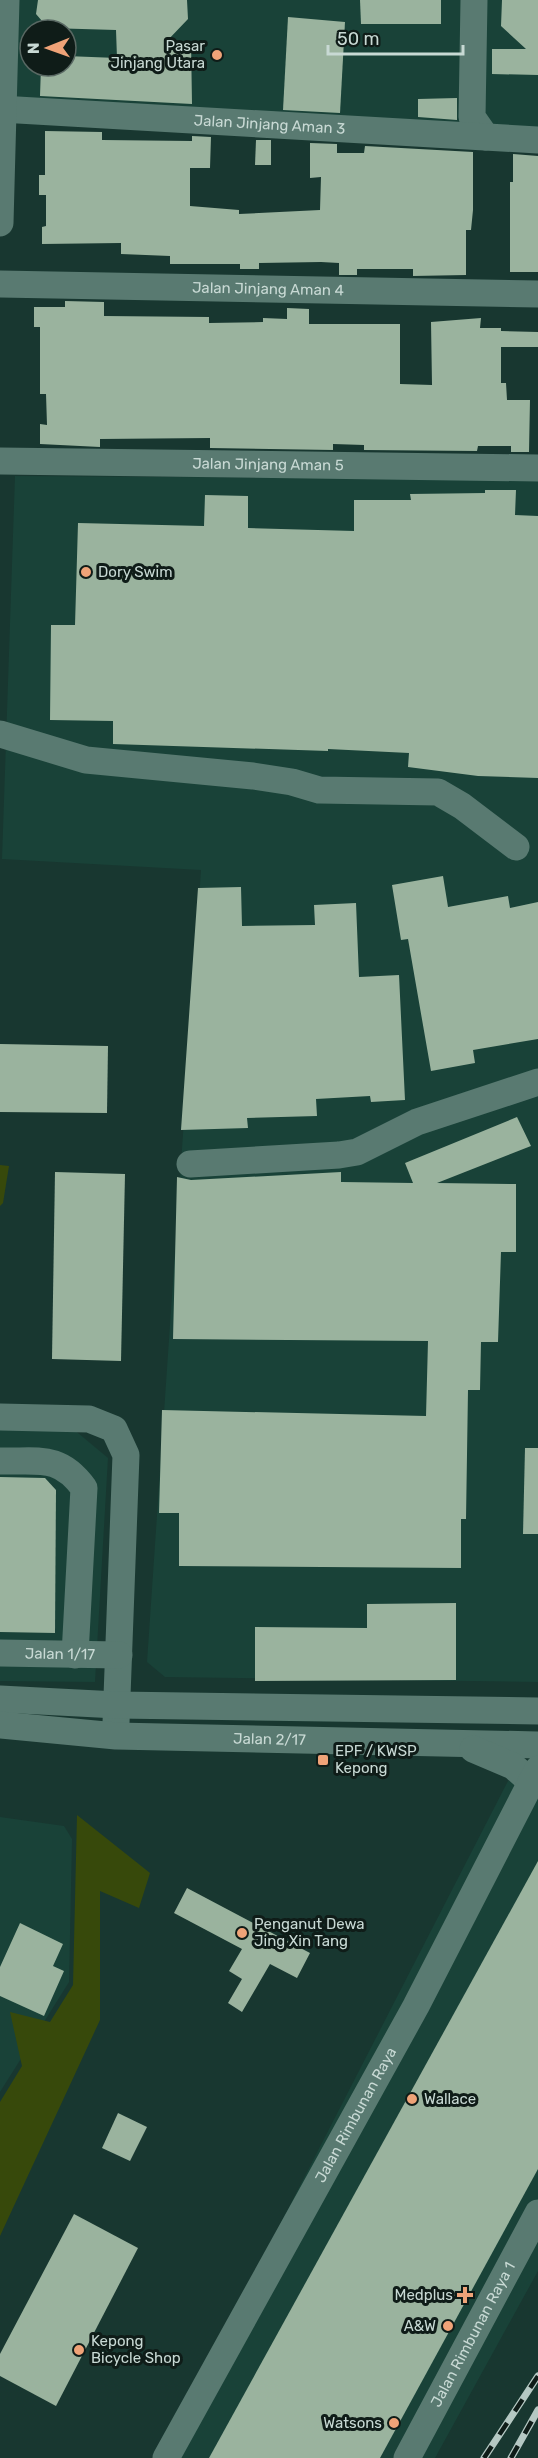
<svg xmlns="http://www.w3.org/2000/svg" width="538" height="2458" font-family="Rubik,sans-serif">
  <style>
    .built { fill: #194238; fill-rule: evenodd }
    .green { fill: #37490b }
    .building { fill: #9ab39e }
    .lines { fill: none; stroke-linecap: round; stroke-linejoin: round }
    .minor { stroke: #597a71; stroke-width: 27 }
    .rail-casing { stroke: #b5c8c3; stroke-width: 7 }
    .rail { stroke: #0f1c18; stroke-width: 4.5; stroke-dasharray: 14; stroke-linecap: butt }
    .poi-dot { fill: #efa378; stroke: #0f1c18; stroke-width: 2 }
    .labels { text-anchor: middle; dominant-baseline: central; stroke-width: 6; stroke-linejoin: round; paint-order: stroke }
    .poi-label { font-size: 15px; fill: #c8d9d4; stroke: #0f1c18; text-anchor: start }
    .street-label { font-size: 15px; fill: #c8d9d4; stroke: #0f1c18 }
  </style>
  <rect width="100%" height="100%" fill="#183730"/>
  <g class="built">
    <path d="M0 0H538V136L0 101ZM30 30H66V66H30Z"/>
    <path d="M15 476 538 479V1682L165 1677 147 1662 201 870 2 859Z"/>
    <path d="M0 1427 72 1428 108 1458 95 1682 0 1681Z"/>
    <path d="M508 1781H538V2271L435 2458H160Z"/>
    <path d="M0 1817 64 1826 72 1839 69 1982 0 2092Z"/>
  </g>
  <g class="green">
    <path d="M0 1165 9 1166 3 1203 0 1206Z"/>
    <path d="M77 1815 150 1873 139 1908 100 1891V2020L0 2236V2102L22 2066 10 2012 50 2022 73 1985Z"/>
  </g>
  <g class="building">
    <path d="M38 0H187L188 19 166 42 191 41 192 104 40 96 41 66H66V56L117 58 116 30 48 28 36 14Z"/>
    <path d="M360 0H441V24H361Z"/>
    <path d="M502 0H538V75L492 74V49H526L501 26Z"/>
    <path d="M288 17 345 22 340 113 283 110Z"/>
    <path d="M457 98V120L418 117V99Z"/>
    <path d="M45 131 102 132V140L192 141V136L211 137 210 168H190V206L239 210V214L320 210 321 177 310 178V143L337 144V153H364L365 146 473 152V210L471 230H466V275L413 276V269H357V275H339V263L321 262 259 263V269H240V264H170V256L121 254V243L42 244V227L46 226V195H39V175H45Z"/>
    <path d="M256 140H271V165H255Z"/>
    <path d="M513 154 538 156V272H510V182H513Z"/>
    <path d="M65 301 104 302V316L209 317V323L263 322V318L287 319V308L309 309V324H400V384L432 385 431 322 481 318 480 328H501V331L538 332V347H501V383H506L507 400H530L529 452H511V446H478L477 451 364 450V445L333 444V450L210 448V438L100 439V447L40 444V424L47 425 46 394H40V327H34V307H65Z"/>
    <path d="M485 490H516L515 515 538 516V778L478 776 408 767 409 753 328 749V751L113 744V721L50 720 51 625H75L78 523 204 526 205 495 248 496V528L354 531V500H411L410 494 485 493Z"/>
    <path d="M443 876 448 907 508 896 510 908 538 902V1039L473 1050 475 1063 431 1071 408 939 401 940 392 885Z"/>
    <path d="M241 887 242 926 315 925 314 905 356 903 359 977 399 975 405 1100 371 1102 370 1096 316 1099 317 1116 247 1118 248 1128 181 1130 198 888Z"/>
    <path d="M0 1044 108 1046 107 1113 0 1112Z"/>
    <path d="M517 1117 531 1146 437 1183 516 1184V1252H501L498 1342H481L480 1390H468L466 1519H461V1568L179 1566V1513H159L162 1410 426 1416 428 1341 173 1339 177 1177 191 1180 341 1172V1182L413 1183 405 1163Z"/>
    <path d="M55 1172 125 1174 121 1361 52 1359Z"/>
    <path d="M525 1448H538V1534H523Z"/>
    <path d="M0 1477 45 1478 56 1490 55 1633 0 1632Z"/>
    <path d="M456 1603V1680L255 1681V1627L367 1628V1604Z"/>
    <path d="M538 1861V2169L380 2458H209Z"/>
    <path d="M187 1888 310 1953 297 1978 270 1964 242 2012 228 2003 242 1979 229 1971 242 1949 174 1913Z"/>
    <path d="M20 1923 63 1944 53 1966 64 1971 44 2016 0 1996V1967Z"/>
    <path d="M118 2113 147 2127 130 2161 102 2148Z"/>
    <path d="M74 2214 138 2248 56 2406 0 2376V2354Z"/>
  </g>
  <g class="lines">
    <g class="minor">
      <path d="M474 0 472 117 486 137"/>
      <path id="s1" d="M0 109 538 140"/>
      <path d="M0 223 6 0"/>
      <path id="s2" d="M0 284 538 294"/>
      <path id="s3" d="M0 461 538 468"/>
      <path d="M0 734 86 760 253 776 292 782 319 790 438 792 462 806 516 847"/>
      <path d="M190 1164 339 1155 357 1152 417 1122 538 1082"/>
      <path d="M0 1417 89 1419 114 1429 126 1455 116 1723"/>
      <path d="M0 1461C39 1462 59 1454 84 1488L75 1655"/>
      <path id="s4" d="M0 1653 119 1655"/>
      <path d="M0 1699 117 1705 538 1711"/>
      <path id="s5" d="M0 1725 116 1736 538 1745"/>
      <path d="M473 1749 513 1766 531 1782"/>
      <path id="s6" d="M166 2458 416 2006 538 1769"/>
      <path id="s7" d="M407 2458 538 2213"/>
    </g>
    <g class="rail-casing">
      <g id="rail">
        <path d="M484 2458 538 2376"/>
        <path d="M511 2458 538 2410"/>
      </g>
    </g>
    <use href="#rail" class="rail"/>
  </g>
  <g class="poi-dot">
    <circle cx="217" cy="55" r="6"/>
    <circle cx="86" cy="572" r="6"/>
    <rect x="317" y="1754" width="12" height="12" rx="3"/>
    <circle cx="242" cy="1933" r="6"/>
    <circle cx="412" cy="2099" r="6"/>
    <path d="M462 2286h6v6h6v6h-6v6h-6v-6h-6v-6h6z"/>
    <circle cx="448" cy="2326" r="6"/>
    <circle cx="79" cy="2350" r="6"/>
    <circle cx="394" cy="2423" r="6"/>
  </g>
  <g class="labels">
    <g class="poi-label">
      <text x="205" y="46" text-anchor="end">Pasar<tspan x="205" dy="17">Jinjang Utara</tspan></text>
      <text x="98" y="572">Dory Swim</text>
      <text x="335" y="1751">EPF / KWSP<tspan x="335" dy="17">Kepong</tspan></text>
      <text x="254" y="1924">Penganut Dewa<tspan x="254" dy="17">Jing Xin Tang</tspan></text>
      <text x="424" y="2099">Wallace</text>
      <text x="453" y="2295" text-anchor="end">Medplus</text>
      <text x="436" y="2326" text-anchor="end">A&amp;W</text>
      <text x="91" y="2341">Kepong<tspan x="91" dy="17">Bicycle Shop</tspan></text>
      <text x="382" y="2423" text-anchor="end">Watsons</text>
    </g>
    <g class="street-label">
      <text stroke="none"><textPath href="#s1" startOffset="270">Jalan Jinjang Aman 3</textPath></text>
      <text stroke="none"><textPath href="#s2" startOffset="268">Jalan Jinjang Aman 4</textPath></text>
      <text stroke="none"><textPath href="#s3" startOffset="268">Jalan Jinjang Aman 5</textPath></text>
      <text stroke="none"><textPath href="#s4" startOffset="60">Jalan 1/17</textPath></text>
      <text stroke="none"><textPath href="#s5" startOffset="270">Jalan 2/17</textPath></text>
      <text stroke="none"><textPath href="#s6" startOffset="392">Jalan Rimbunan Raya</textPath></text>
      <text stroke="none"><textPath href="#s7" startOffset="140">Jalan Rimbunan Raya 1</textPath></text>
    </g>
  </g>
  <g transform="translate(48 48) rotate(269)"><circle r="28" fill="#0f1c18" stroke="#596863" stroke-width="1.5"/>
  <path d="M0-4.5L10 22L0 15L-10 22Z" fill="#efa378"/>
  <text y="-9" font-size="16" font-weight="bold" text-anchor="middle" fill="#c8d9d4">N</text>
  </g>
  <path d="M328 45v9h135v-9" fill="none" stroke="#c8d9d4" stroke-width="3"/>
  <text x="337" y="45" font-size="18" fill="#c8d9d4" stroke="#0f1c18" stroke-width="4.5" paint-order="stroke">50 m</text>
</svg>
